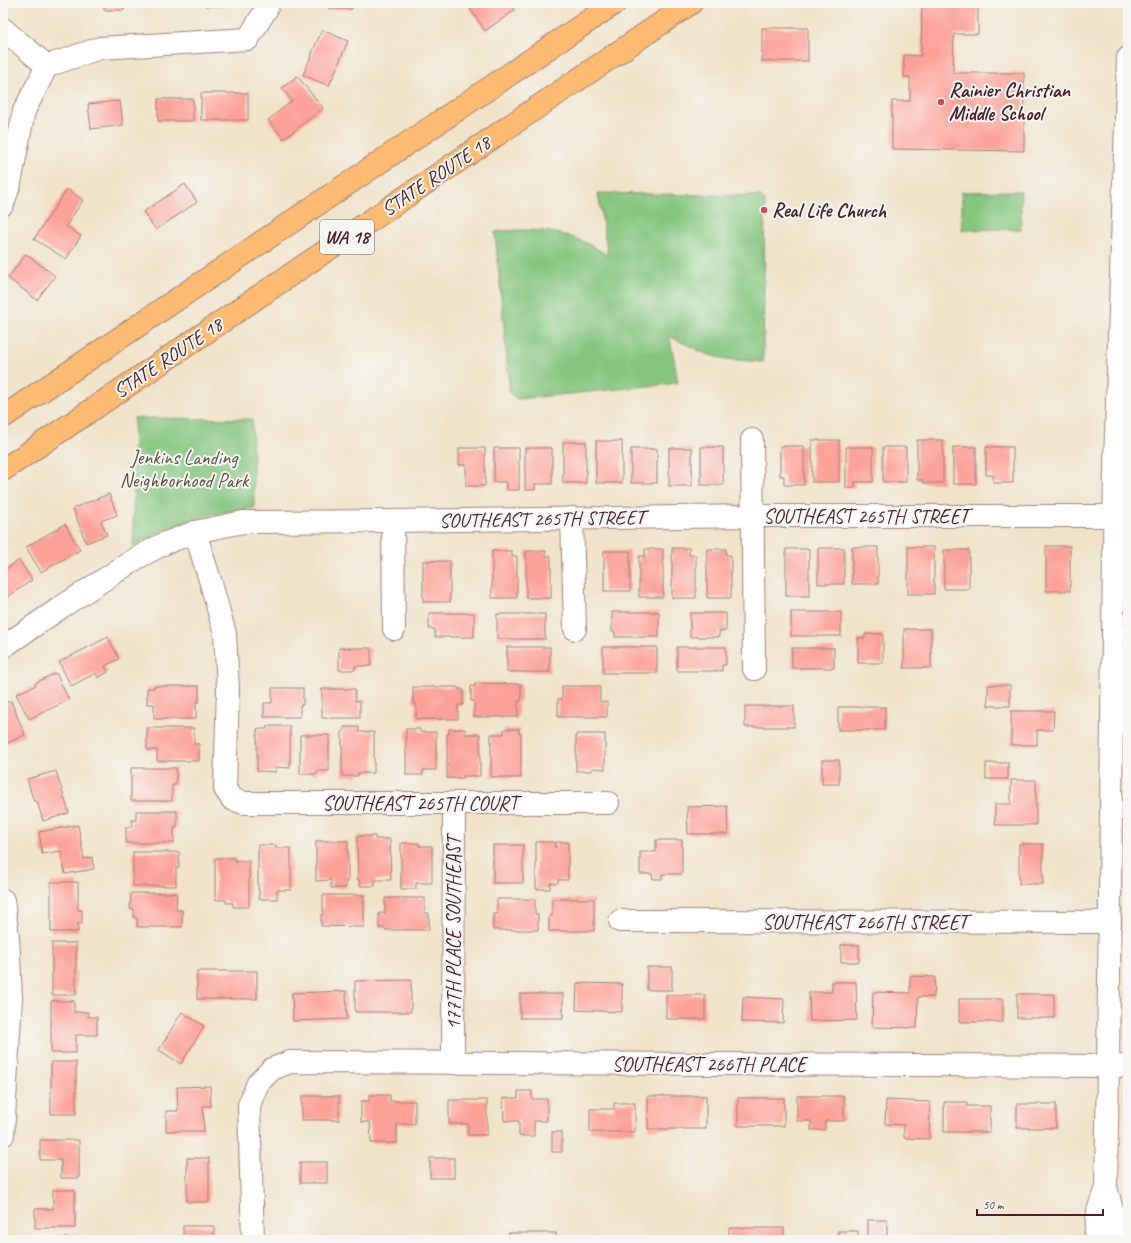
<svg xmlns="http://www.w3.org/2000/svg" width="1131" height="1243" font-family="Caveat,sans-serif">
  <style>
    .green { fill: #85c67f; stroke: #687255 }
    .building { fill: #fda299 }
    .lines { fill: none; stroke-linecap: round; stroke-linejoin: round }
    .minor-casing { stroke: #9d817a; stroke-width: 24 }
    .highway-casing { stroke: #9d817a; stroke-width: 24 }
    .minor { stroke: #fff; stroke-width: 22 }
    .highway { stroke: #febb71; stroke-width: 22 }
    .poi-dot { fill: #d1495b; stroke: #f6f6f2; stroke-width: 1.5 }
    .labels { text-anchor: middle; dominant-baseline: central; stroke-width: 4; stroke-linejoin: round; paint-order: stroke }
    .shield { fill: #f6f6f2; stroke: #7e6067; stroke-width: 1 }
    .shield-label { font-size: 19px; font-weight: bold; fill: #4a1f2b }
    .poi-label { font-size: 20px; font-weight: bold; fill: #4a1f2b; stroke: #f6f6f2; text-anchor: start }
    .street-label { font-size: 20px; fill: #4a1f2b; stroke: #f6f6f2 }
    .park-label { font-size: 20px; fill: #5c5144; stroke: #f6f6f2 }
  </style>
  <rect width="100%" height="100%" fill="#f6f6f2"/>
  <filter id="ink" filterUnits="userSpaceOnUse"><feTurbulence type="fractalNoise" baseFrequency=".025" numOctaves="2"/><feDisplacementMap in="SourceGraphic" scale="8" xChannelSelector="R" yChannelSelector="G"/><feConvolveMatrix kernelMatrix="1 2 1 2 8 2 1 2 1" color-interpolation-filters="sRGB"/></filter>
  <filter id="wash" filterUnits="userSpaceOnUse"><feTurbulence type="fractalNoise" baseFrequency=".012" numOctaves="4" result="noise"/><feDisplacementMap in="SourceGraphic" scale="16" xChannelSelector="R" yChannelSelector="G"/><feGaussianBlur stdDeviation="0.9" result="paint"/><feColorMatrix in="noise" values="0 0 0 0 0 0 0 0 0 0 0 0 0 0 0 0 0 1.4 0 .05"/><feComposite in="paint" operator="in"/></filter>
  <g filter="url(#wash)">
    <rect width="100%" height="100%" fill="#f0e3c9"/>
    <g class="green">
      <path d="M1021 191V229L962 230V192Z"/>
      <path d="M598 193 760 196 765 201 763 362 725 359 706 354 669 336 674 359 678 383 517 399 510 393 495 232C536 227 574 231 608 256Z"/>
      <path d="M134 418 252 419 254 508C225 511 197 516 169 528 157 533 145 540 133 546Z"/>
    </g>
    <g id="blocks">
      <g class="building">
        <path d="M104 3H123L124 10H104Z"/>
        <rect x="206" y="3" width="24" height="3"/>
        <path d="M328 3H352V9H329Z"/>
        <path d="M469 3H510L515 10 485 31 467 4Z"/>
        <path d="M922 3H978V34H954L953 73H1024V151L892 149V101H910V77H904V55L921 56Z"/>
        <rect x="762" y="28" width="46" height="33"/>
        <path d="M322 30 348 41 329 86 303 75Z"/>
        <path d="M297 76 323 108 284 139 268 120 292 101 282 88Z"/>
        <rect x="201" y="93" width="47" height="27"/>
        <rect x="158" y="99" width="35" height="22"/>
        <path d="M120 101 123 125 91 129 88 104Z"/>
        <path d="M185 184 197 202 156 230 143 212Z"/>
        <path d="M67 189 83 200 66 226 81 236 66 259 34 239Z"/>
        <path d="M26 254 55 276 37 300 8 278Z"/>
        <rect x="812" y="440" width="27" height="42"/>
        <path d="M917 440H943V483H923V480H917Z"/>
        <rect x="596" y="441" width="26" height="42"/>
        <rect x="563" y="442" width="23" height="41"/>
        <path d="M780 446H804V485H784V476H780Z"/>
        <rect x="701" y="447" width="22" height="38"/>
        <path d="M846 447H873V482H855V488H846Z"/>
        <rect x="883" y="447" width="23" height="35"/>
        <rect x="953" y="447" width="23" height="37"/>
        <path d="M986 447H1013V483H993V475H986Z"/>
        <path d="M459 448H485V486H466V465H459Z"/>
        <path d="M494 448H519V490H507V482H494Z"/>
        <path d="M525 448H552V484H535V490H525Z"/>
        <rect x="669" y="448" width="23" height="38"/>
        <rect x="631" y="449" width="26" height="34"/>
        <path d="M109 494 117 515 101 521 107 535 86 543 73 508Z"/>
        <path d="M65 524 80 550 41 572 26 547Z"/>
        <rect x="1046" y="546" width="24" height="45"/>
        <rect x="852" y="547" width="26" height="37"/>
        <rect x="908" y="547" width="26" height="47"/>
        <path d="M672 548H689V555H696V598H672Z"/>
        <rect x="818" y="548" width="26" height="36"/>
        <path d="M645 549H663V597H639V556H645Z"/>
        <path d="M707 549H726V555H731V598H707Z"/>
        <rect x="786" y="549" width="23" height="47"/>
        <rect x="944" y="550" width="25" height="39"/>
        <path d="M492 551H512V556H517V598H492Z"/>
        <path d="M526 551H546V556H551V598H526Z"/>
        <rect x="604" y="551" width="26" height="40"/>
        <path d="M19 560 32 580 3 600V571Z"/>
        <rect x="423" y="561" width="27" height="41"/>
        <path d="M612 612H659V637H615V632H612Z"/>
        <rect x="791" y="612" width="50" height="24"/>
        <path d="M429 613H474V637H435V629H429Z"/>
        <path d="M690 613H726V631H719V637H690Z"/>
        <rect x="497" y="614" width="48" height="25"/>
        <rect x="904" y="629" width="27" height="39"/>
        <path d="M865 634H883V663H858V638H865Z"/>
        <path d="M108 637 119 659 105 666 108 672 98 678 96 673 71 686 59 662Z"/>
        <rect x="507" y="647" width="43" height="25"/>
        <rect x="603" y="647" width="54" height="26"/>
        <path d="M677 647H726V665H722V671H677Z"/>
        <path d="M339 648H371V666H355V670H339Z"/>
        <rect x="792" y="648" width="42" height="20"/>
        <path d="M56 673 69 700 29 719 16 694 36 685 35 683Z"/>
        <path d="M475 683 521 684V701H518V717H474V701H471V686H476Z"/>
        <rect x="988" y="685" width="22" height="21"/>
        <path d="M154 686H199V702H196V719H154V704H147V688H154Z"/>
        <path d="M562 686H600V702H607V717H558V699H562Z"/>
        <path d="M413 687H458V689H463V705H458V719H416V703H413Z"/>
        <path d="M272 688H303V705H300V717H264V703H272Z"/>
        <path d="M322 689H355V701H360V718H322Z"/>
        <path d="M11 701 25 735 3 745V704Z"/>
        <rect x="745" y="706" width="49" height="21"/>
        <rect x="838" y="707" width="47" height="23"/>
        <path d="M1011 711H1054L1053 730H1037V745H1011Z"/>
        <path d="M267 726H290V768L276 767V772L257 771V729H267Z"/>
        <path d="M344 727H359V732H374V773H358V776H342V731H344Z"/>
        <path d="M147 728H194V744H199V761H157V750H147Z"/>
        <path d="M406 729H420V732H436V770H423V775H406Z"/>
        <path d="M449 729H465V734H480V776H463V778H447V734H449Z"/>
        <path d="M504 729H519V734H521V778H506V777H491V734H504Z"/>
        <path d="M576 734H605V769L592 768V771H576Z"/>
        <path d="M300 735H329V771H317V774H300Z"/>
        <rect x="822" y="760" width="17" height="24"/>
        <rect x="986" y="763" width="22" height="16"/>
        <path d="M131 768H176V785H172V801H131Z"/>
        <path d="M56 771 69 813 43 821 37 801 34 802 27 779Z"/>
        <path d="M1011 780H1036V825H995V804H1011Z"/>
        <path d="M727 806 728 834H688L687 807Z"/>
        <path d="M136 811H177V828H174V843H126V827H132V820H136Z"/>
        <path d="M78 825 84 859 92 857 94 869 65 874 61 851 42 854 39 832Z"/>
        <path d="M357 836H375V839H390L391 880H375V886H360L359 880H358Z"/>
        <path d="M656 840H682V874H662V879H653L652 874H640V852H656Z"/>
        <path d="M316 841H348V881H346V888H331V880L316 881Z"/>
        <path d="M536 842H554V847H556V842H568V880H558V883H550V889H536Z"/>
        <path d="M401 843H419V846H432V883H416V889H401Z"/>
        <rect x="1019" y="844" width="24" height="40"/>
        <path d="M258 845H276V848H291V890H277V899H259V889H258Z"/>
        <rect x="493" y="845" width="30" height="38"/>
        <path d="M133 852H179V868H176V886H133Z"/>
        <path d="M215 858H235V861H249V907H233V903H226V900H215Z"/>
        <path d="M51 882H78V910H82V923H78V932H51Z"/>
        <path d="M131 893H177L176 910H182V927H137V918H134V909H130Z"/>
        <path d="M323 895H364V927L321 926V915H323Z"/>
        <path d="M385 898H425V913H429V930H385V928H379V913H385Z"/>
        <path d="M497 899H535V914H538V930H493V914H497Z"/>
        <path d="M552 899H594V931H549V916H552Z"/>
        <rect x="52" y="943" width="24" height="52"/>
        <rect x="841" y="945" width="18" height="17"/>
        <rect x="647" y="967" width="25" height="23"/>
        <rect x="197" y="971" width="60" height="28"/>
        <path d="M910 976 935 977 934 997H918L917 1028 872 1027 873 992 910 993Z"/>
        <path d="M411 980V1012H355V981Z"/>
        <path d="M832 982H856L857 1020 810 1021 809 992H832Z"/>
        <path d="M577 983 622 984V1012L576 1010Z"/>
        <path d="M346 991 347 1019 293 1021 292 993Z"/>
        <rect x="520" y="994" width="43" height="24"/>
        <rect x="1017" y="994" width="37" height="24"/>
        <rect x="666" y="995" width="39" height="24"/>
        <path d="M743 997 784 999 783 1023 742 1022Z"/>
        <rect x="959" y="999" width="44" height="23"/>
        <path d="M51 1001H74V1012H88V1017H97V1035H76V1053H51Z"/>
        <path d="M182 1012 204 1026 181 1064 159 1050Z"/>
        <rect x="51" y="1062" width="25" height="52"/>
        <path d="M210 1086 211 1106H203L204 1131H166V1111H178L177 1087Z"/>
        <path d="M518 1091H532V1099H547V1121H534V1136H519V1121H504L503 1098H518Z"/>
        <path d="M369 1095H390V1101H415V1124H397V1143H371L370 1122H361V1101H369Z"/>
        <rect x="302" y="1096" width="37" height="24"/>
        <rect x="648" y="1096" width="58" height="33"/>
        <path d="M797 1096H844V1121H825V1130H811V1121H797Z"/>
        <rect x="738" y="1098" width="46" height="28"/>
        <path d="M449 1100H487V1135H468V1124H449Z"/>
        <path d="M886 1100 930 1102 929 1139 904 1138V1125L885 1124Z"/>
        <path d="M944 1102H967V1106H990V1132H944Z"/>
        <path d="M614 1103H635V1132H590V1109H614Z"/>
        <rect x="1017" y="1104" width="39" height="24"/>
        <rect x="552" y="1132" width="10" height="20"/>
        <path d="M40 1140H79V1178H61V1160H40Z"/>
        <rect x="187" y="1158" width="22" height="44"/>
        <rect x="430" y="1158" width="24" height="20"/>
        <rect x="300" y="1162" width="27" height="21"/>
        <path d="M53 1190H75V1228H35V1209H53Z"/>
        <rect x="868" y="1220" width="19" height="20"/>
        <rect x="183" y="1226" width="31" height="14"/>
        <rect x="729" y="1228" width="55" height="12"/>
        <rect x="838" y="1231" width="20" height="9"/>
        <rect x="509" y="1233" width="47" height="7"/>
        <rect x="362" y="1236" width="45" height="4"/>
        <rect x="36" y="1238" width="37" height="2"/>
      </g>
    </g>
  </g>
  <g filter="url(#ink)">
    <use href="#blocks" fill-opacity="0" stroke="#9d817a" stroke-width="1"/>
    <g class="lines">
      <g class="minor-casing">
        <g id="minor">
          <path d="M3 29 47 66"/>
          <path d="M47 66 100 48 248 39 267 8V3"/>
          <path d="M3 204 10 183 24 111 47 66"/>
          <path d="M752 440 754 669"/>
          <path d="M572 518 575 629"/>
          <path d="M393 521 394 629"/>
          <path d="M195 532 211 583 225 634 228 689 225 789 232 799 244 803H608"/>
          <path d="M3 647 60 608 137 558 163 544 195 532 243 522 393 521 753 516H1115"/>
          <path d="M3 900 8 937 11 998 3 1135"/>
          <path d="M620 921 1110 922"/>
          <path d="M453 1063 454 803"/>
          <path d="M1106 1187 1113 1213 1114 1240"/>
          <path d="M253 1240 249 1105 258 1083 272 1069 290 1062 1128 1066"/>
          <path d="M1095 1240 1098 1211 1106 1187 1108 1066 1115 463 1128 58"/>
        </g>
      </g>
      <g class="highway-casing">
        <g id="highway">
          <path d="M3 417 615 3"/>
          <path d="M3 470 691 3"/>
        </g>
      </g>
      <use href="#minor" class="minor"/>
      <use href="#highway" class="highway"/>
    </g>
  </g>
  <g class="poi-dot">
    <circle cx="941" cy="102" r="4"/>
    <circle cx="764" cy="210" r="4"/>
  </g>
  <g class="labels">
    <rect class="shield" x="320" y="220" width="54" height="34" rx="3"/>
    <g class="shield-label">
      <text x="347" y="237">WA 18</text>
    </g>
    <g class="poi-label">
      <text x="949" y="90">Rainier Christian<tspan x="949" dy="23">Middle School</tspan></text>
      <text x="772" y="210">Real Life Church</text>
    </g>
    <g class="street-label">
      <text transform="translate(436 176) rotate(-34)">STATE ROUTE 18</text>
      <text transform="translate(168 358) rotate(-34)">STATE ROUTE 18</text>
      <text x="866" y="516">SOUTHEAST 265TH STREET</text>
      <text transform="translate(542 519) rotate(-1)">SOUTHEAST 265TH STREET</text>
      <text x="420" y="803">SOUTHEAST 265TH COURT</text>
      <text x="865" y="922">SOUTHEAST 266TH STREET</text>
      <text transform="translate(453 933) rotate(-90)">177TH PLACE SOUTHEAST</text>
      <text x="709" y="1064">SOUTHEAST 266TH PLACE</text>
    </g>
    <g class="park-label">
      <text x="184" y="457">Jenkins Landing<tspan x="184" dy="23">Neighborhood Park</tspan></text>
    </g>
  </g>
  <rect width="1131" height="1243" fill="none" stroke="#f6f6f2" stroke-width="16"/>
  <path d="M977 1209v6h126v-6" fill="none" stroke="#4a1f2b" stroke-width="2"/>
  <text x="983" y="1209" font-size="12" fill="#4a1f2b" stroke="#f6f6f2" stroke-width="3" paint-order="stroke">50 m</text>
</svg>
